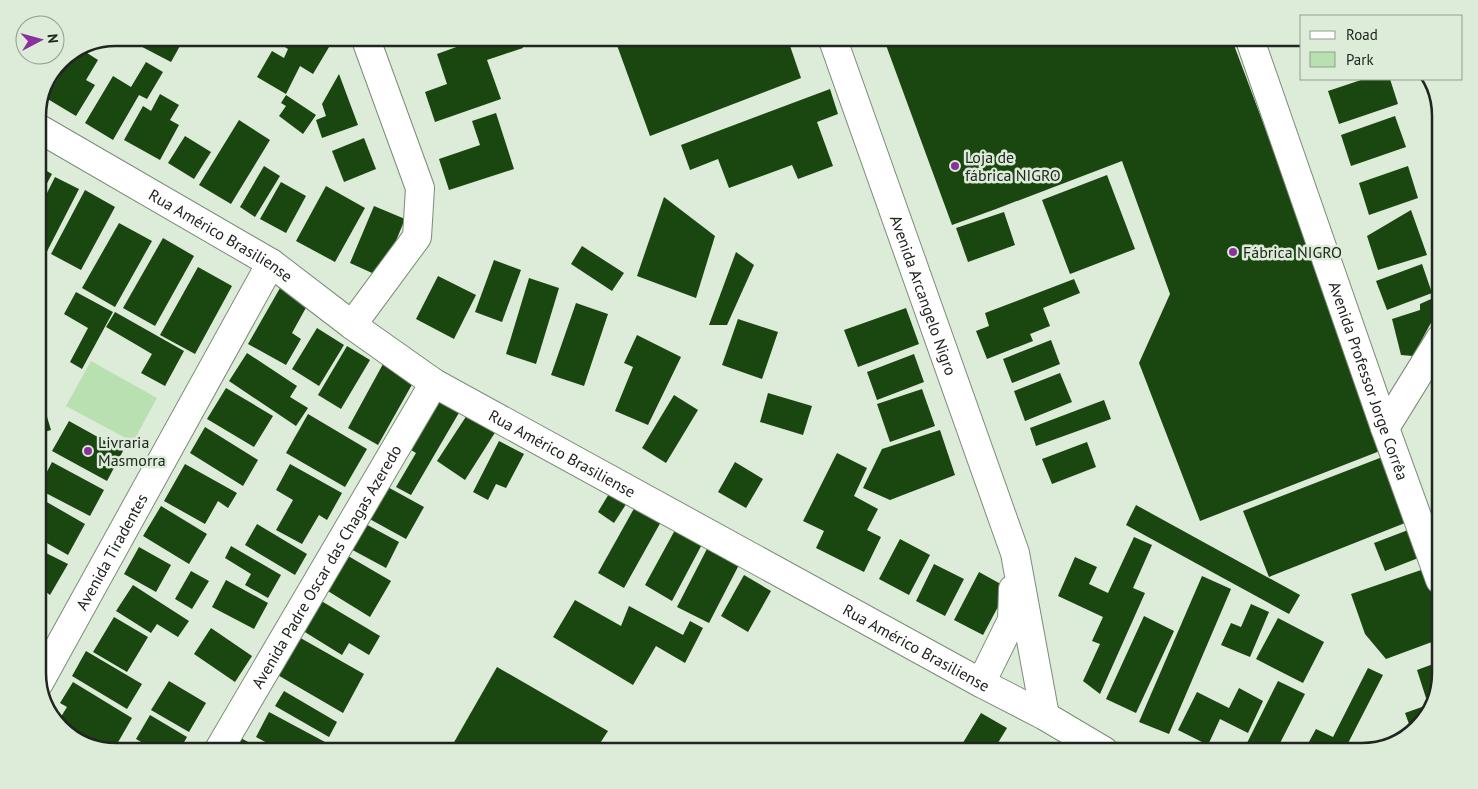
<svg xmlns="http://www.w3.org/2000/svg" width="1478" height="789" font-family="'PT Sans',sans-serif">
  <style>
    .green { fill: #b9e0b1 }
    .building { fill: #1a4610 }
    .lines { fill: none; stroke-linecap: round; stroke-linejoin: round }
    .minor-casing { stroke: #7c8c79; stroke-width: 30 }
    .minor { stroke: #fff; stroke-width: 28 }
    .poi-dot { fill: #8b319d; stroke: #dcecd8; stroke-width: 2 }
    .labels { text-anchor: middle; dominant-baseline: central; stroke-width: 5; stroke-linejoin: round; paint-order: stroke }
    .poi-label { font-size: 16px; fill: #20261f; stroke: #dcecd8; text-anchor: start }
    .street-label { font-size: 16px; fill: #20261f; stroke: #dcecd8 }
    .rim { fill: none; stroke: #20261f; stroke-width: 2.5 }
  </style>
  <rect width="100%" height="100%" fill="#dcecd8"/>
  <path class="green" d="M91 361 157 398 133 442 66 406Z"/>
  <g class="building">
    <path d="M123 37H185L171 62Z"/>
    <path d="M269 37H335L313 74 300 66 286 94 257 77 272 51 284 58 288 49Z"/>
    <path d="M435 37H455V38L437 44Z"/>
    <path d="M484 37H519L523 48 487 60 501 99 435 122 425 92 447 84 437 54Z"/>
    <path d="M614 37H787L801 78 650 136Z"/>
    <path d="M883 37H1231L1385 449 1200 521 1139 363 1170 294 1122 161 996 209 952 225Z"/>
    <path d="M84 51 98 60 86 80 95 85 76 116 46 98 72 56Z"/>
    <path d="M146 62 163 72 147 99 139 95 113 140 85 123 113 76 131 87Z"/>
    <path d="M339 74 358 125 322 138 316 120 326 116 322 104Z"/>
    <path d="M1364 79H1390L1398 104 1339 124 1328 91Z"/>
    <path d="M830 89 838 114 817 122 833 166 798 179 792 165 729 188 718 159 690 170 681 145Z"/>
    <path d="M160 94 179 105 170 120 179 125 160 160 124 140 143 106 151 111Z"/>
    <path d="M286 95 316 115 303 134 279 116 286 106 281 103Z"/>
    <path d="M496 113 514 169 449 190 439 159 480 145 472 121Z"/>
    <path d="M1395 116 1406 147 1351 166 1341 135Z"/>
    <path d="M239 120 270 140 231 204 199 185Z"/>
    <path d="M185 136 211 152 194 179 168 163Z"/>
    <path d="M364 138 376 169 344 182 332 151Z"/>
    <path d="M38 166 52 174 38 200Z"/>
    <path d="M264 166 280 176 255 217 240 207Z"/>
    <path d="M1408 166 1418 198 1369 215 1359 183Z"/>
    <path d="M1107 175 1135 249 1070 274 1042 200Z"/>
    <path d="M55 177 79 189 38 269V211Z"/>
    <path d="M281 182 306 196 286 233 260 219Z"/>
    <path d="M326 186 365 208 335 262 296 241Z"/>
    <path d="M85 190 115 207 81 270 51 254Z"/>
    <path d="M664 197 715 236 696 298 637 276Z"/>
    <path d="M374 206 405 219 381 277 350 263Z"/>
    <path d="M1411 210 1427 255 1378 270 1367 236Z"/>
    <path d="M1004 212 1015 245 968 262 956 228Z"/>
    <path d="M119 223 152 241 115 307 82 288Z"/>
    <path d="M163 238 194 256 155 326 123 308Z"/>
    <path d="M1440 244V261L1433 257Z"/>
    <path d="M582 246 624 273 612 291 571 264Z"/>
    <path d="M736 252 754 265 727 325H709Z"/>
    <path d="M494 260 521 270 502 322 475 312Z"/>
    <path d="M1422 264 1432 293 1387 310 1376 281Z"/>
    <path d="M198 267 232 286 195 354 160 335Z"/>
    <path d="M438 276 476 295 454 339 416 319Z"/>
    <path d="M529 278 559 288 536 364 506 354Z"/>
    <path d="M1074 279 1080 293 1043 308 1050 326 1030 334 1033 341 987 359 976 331 989 326 985 313Z"/>
    <path d="M280 288 308 304 292 333 301 339 286 365 248 344Z"/>
    <path d="M76 292 113 312 82 369 70 362 88 328 64 314Z"/>
    <path d="M1440 295V306L1413 356 1401 355 1392 319 1420 310V304Z"/>
    <path d="M576 303 608 314 584 386 551 375Z"/>
    <path d="M906 308 919 344 858 367 844 330Z"/>
    <path d="M115 312 184 351 165 386 141 373 152 354 106 327Z"/>
    <path d="M738 319 778 332 762 379 722 365Z"/>
    <path d="M317 328 344 345 319 386 292 369Z"/>
    <path d="M637 335 681 357 648 425 615 411 633 367 624 363Z"/>
    <path d="M1051 340 1060 364 1012 383 1003 359Z"/>
    <path d="M347 346 370 360 341 409 318 395Z"/>
    <path d="M247 353 297 386 290 397 308 408 296 426 229 381Z"/>
    <path d="M914 354 924 382 877 400 867 372Z"/>
    <path d="M38 362 47 390 38 393Z"/>
    <path d="M383 364 414 381 378 445 348 428Z"/>
    <path d="M1060 373 1072 402 1025 421 1014 391Z"/>
    <path d="M226 388 273 416 254 447 207 419Z"/>
    <path d="M922 389 935 426 890 442 877 404Z"/>
    <path d="M768 393 812 406 803 435 760 422Z"/>
    <path d="M674 395 698 410 666 463 642 448Z"/>
    <path d="M436 396 460 411 411 495 396 487 416 453 406 447Z"/>
    <path d="M42 400 51 430 38 434V401Z"/>
    <path d="M1104 400 1111 419 1036 446 1030 428Z"/>
    <path d="M469 412 496 431 465 480 437 461Z"/>
    <path d="M308 414 367 449 345 487 286 453Z"/>
    <path d="M69 421 123 451 107 481 52 451Z"/>
    <path d="M205 427 258 460 243 486 190 453Z"/>
    <path d="M940 430 955 475 890 500 863 488 882 449Z"/>
    <path d="M499 441 524 454 506 488 496 484 488 500 473 492Z"/>
    <path d="M1087 442 1096 467 1052 484 1042 459Z"/>
    <path d="M837 453 867 468 854 496 878 509 867 530 881 537 864 572 816 548 824 531 803 521Z"/>
    <path d="M1385 456 1410 521 1269 577 1243 511Z"/>
    <path d="M52 462 104 490 90 516 38 489Z"/>
    <path d="M735 462 763 479 746 508 718 492Z"/>
    <path d="M185 464 237 493 228 508 218 501 205 524 164 501Z"/>
    <path d="M290 464 342 493 327 520 319 515 302 544 276 530 293 500 276 490Z"/>
    <path d="M384 485 424 507 406 539 366 517Z"/>
    <path d="M613 487 630 498 614 523 598 512Z"/>
    <path d="M641 496 667 511 624 588 598 573Z"/>
    <path d="M38 497 85 524 68 555 38 538Z"/>
    <path d="M1136 505 1300 595 1289 614 1126 525Z"/>
    <path d="M161 506 207 534 189 564 143 536Z"/>
    <path d="M681 519 708 533 672 601 645 585Z"/>
    <path d="M360 521 399 542 386 568 347 547Z"/>
    <path d="M257 524 307 554 295 575 245 545Z"/>
    <path d="M1416 527 1426 555 1385 571 1374 543Z"/>
    <path d="M1134 537 1152 545 1133 588 1145 593 1100 694 1083 681 1100 644 1092 641 1103 617 1058 596 1075 557 1097 567 1089 584 1108 593Z"/>
    <path d="M900 539 930 555 909 595 879 579Z"/>
    <path d="M710 543 742 559 709 623 677 607Z"/>
    <path d="M231 546 281 575 268 598 245 585 251 574 225 558Z"/>
    <path d="M139 547 171 565 156 592 124 574Z"/>
    <path d="M38 549 68 564 50 595 38 586Z"/>
    <path d="M343 553 391 581 370 617 323 588Z"/>
    <path d="M934 564 964 579 945 616 916 601Z"/>
    <path d="M1424 569 1436 604 1440 603V639L1386 659 1365 634 1351 594Z"/>
    <path d="M191 571 209 581 192 609 175 599Z"/>
    <path d="M979 572 1008 588 983 635 954 620Z"/>
    <path d="M744 575 771 591 748 632 721 616Z"/>
    <path d="M1202 576 1231 589 1169 734 1139 722Z"/>
    <path d="M226 580 268 603 254 629 212 607Z"/>
    <path d="M133 585 189 621 178 637 157 624 151 633 116 611Z"/>
    <path d="M318 599 380 636 369 655 349 643 342 655 300 629Z"/>
    <path d="M575 600 621 626 629 606 683 635 690 621 703 628 685 663 656 646 633 685 553 637Z"/>
    <path d="M1251 604 1269 612 1250 657 1221 645 1231 623 1241 627Z"/>
    <path d="M1144 616 1174 631 1136 713 1106 699Z"/>
    <path d="M114 617 148 637 127 672 93 652Z"/>
    <path d="M1278 618 1324 642 1303 683 1256 659Z"/>
    <path d="M211 628 252 656 235 682 194 654Z"/>
    <path d="M297 636 364 674 343 713 276 674Z"/>
    <path d="M86 651 142 684 127 709 72 676Z"/>
    <path d="M1440 651V673L1435 695 1426 698 1417 670 1436 663 1433 653Z"/>
    <path d="M497 667 608 731 595 751H449Z"/>
    <path d="M1368 668 1383 675 1344 751H1304L1316 729 1333 737Z"/>
    <path d="M169 681 206 703 189 732 151 710Z"/>
    <path d="M1278 681 1305 694 1276 751H1243Z"/>
    <path d="M73 682 132 718 113 751 81 743 77 740 81 733 59 720 67 707 60 703Z"/>
    <path d="M1239 688 1263 701 1248 733 1220 719 1208 745 1178 730 1197 692 1229 708Z"/>
    <path d="M284 691 337 722 329 737 275 706Z"/>
    <path d="M1433 703 1432 708 1412 732 1405 713Z"/>
    <path d="M269 712 325 742 320 751H282L256 737Z"/>
    <path d="M981 713 1007 728 993 751H958Z"/>
    <path d="M150 715 187 737 179 751H157L136 739Z"/>
    <path d="M237 736 265 751H228Z"/>
    <path d="M122 744 135 751H118Z"/>
  </g>
  <g class="lines">
    <g class="minor-casing">
      <g id="minor">
        <path id="s1" d="M832 37 1015 553 1045 716"/>
        <path id="s2" d="M1249 37 1385 428 1440 580"/>
        <path id="s3" d="M38 128 271 263 352 325 434 383 981 683 1045 716 1104 751"/>
        <path d="M352 325 417 237 420 188 365 37"/>
        <path d="M1385 428 1440 339"/>
        <path id="s4" d="M39 683 271 263"/>
        <path d="M981 683 1012 620 1013 589"/>
        <path id="s5" d="M218 751 434 383"/>
      </g>
    </g>
    <use href="#minor" class="minor"/>
  </g>
  <g class="poi-dot">
    <circle cx="955" cy="166" r="5"/>
    <circle cx="1233" cy="252" r="5"/>
    <circle cx="88" cy="451" r="5"/>
  </g>
  <g class="labels">
    <g class="poi-label">
      <text x="965" y="157">Loja de<tspan x="965" dy="18">fábrica NIGRO</tspan></text>
      <text x="1243" y="252">Fábrica NIGRO</text>
      <text x="98" y="442">Livraria<tspan x="98" dy="18">Masmorra</tspan></text>
    </g>
    <g class="street-label">
      <text stroke="none"><textPath href="#s3" startOffset="212">Rua Américo Brasiliense</textPath></text>
      <text stroke="none"><textPath href="#s1" startOffset="274">Avenida Arcangelo Nigro</textPath></text>
      <text stroke="none"><textPath href="#s2" startOffset="364">Avenida Professor Jorge Corrêa</textPath></text>
      <text stroke="none"><textPath href="#s3" startOffset="618">Rua Américo Brasiliense</textPath></text>
      <text stroke="none"><textPath href="#s4" startOffset="150">Avenida Tiradentes</textPath></text>
      <text stroke="none"><textPath href="#s5" startOffset="214">Avenida Padre Oscar das Chagas Azeredo</textPath></text>
      <text stroke="none"><textPath href="#s3" startOffset="1022">Rua Américo Brasiliense</textPath></text>
    </g>
  </g>
  <path d="M0 0H1478V789H0ZM116 46H1362A70 70 0 0 1 1432 116V673A70 70 0 0 1 1362 743H116A70 70 0 0 1 46 673V116A70 70 0 0 1 116 46Z" fill="#dcecd8" fill-rule="evenodd"/>
  <path class="rim" d="M116 46H1362A70 70 0 0 1 1432 116V673A70 70 0 0 1 1362 743H116A70 70 0 0 1 46 673V116A70 70 0 0 1 116 46Z"/>
  <rect x="1300" y="15" width="162" height="65" fill="#dcecd8" stroke="#919d8e"/>
  <rect x="1310" y="31" width="25" height="8" fill="#ffffff" stroke="#919d8e"/>
  <text x="1346" y="40" font-size="15" fill="#20261f">Road</text>
  <rect x="1310" y="52" width="25" height="15" fill="#b9e0b1" stroke="#919d8e"/>
  <text x="1346" y="65" font-size="15" fill="#20261f">Park</text>
  <g transform="translate(40 40) rotate(84)"><circle r="24" fill="#dcecd8" stroke="#919d8e"/>
  <path d="M0-4L9 19L0 12L-9 19Z" fill="#8b319d"/>
  <text y="-8" font-size="14" font-weight="bold" text-anchor="middle" fill="#20261f">N</text>
  </g>
</svg>
